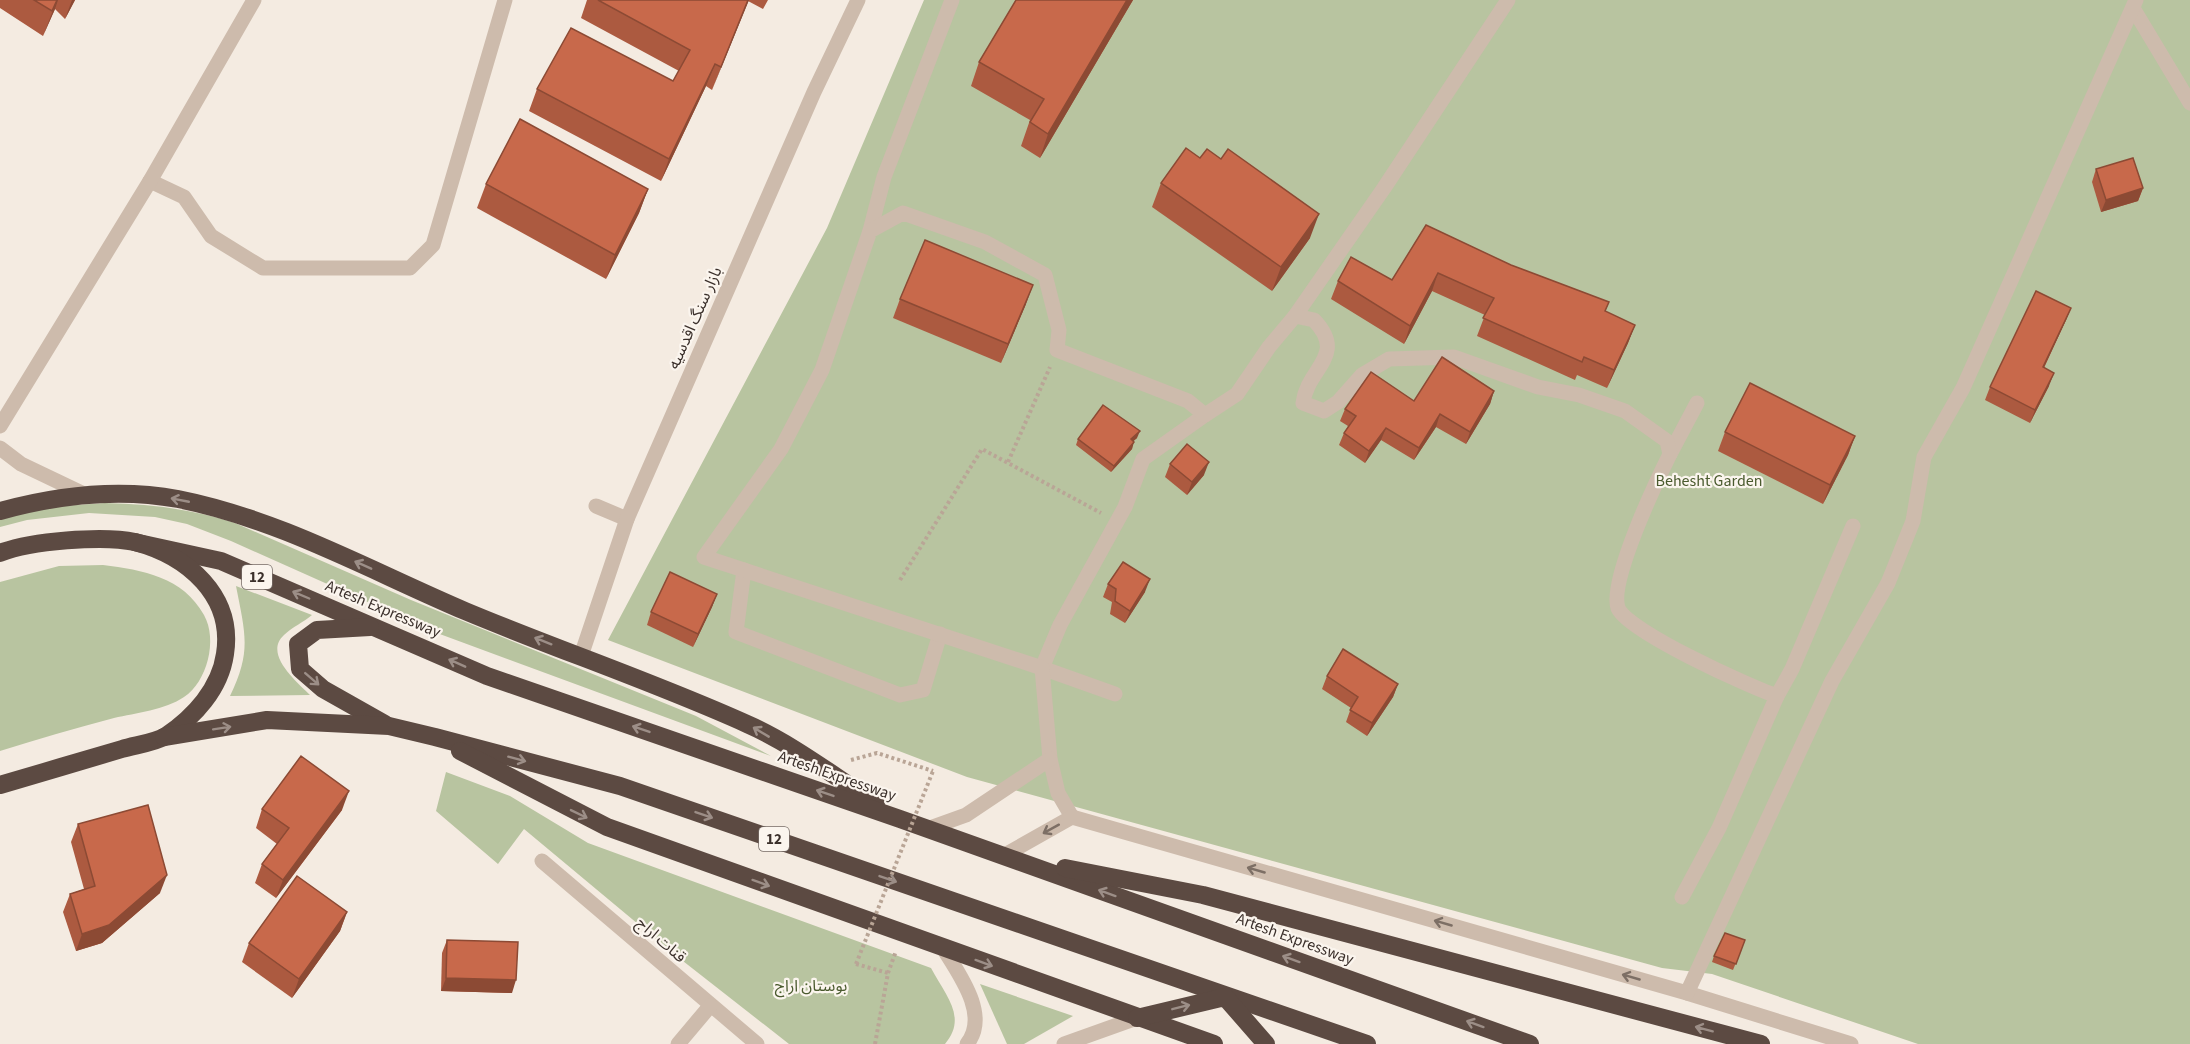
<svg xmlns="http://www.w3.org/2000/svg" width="2190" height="1044" font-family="'Source Sans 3','Noto Sans Arabic',sans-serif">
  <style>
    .green { fill: #b8c4a0 }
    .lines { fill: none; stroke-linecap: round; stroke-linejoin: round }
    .path { stroke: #b9a596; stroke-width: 4; stroke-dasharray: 3 3; stroke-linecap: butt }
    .minor { stroke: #cdbbac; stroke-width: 15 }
    .highway { stroke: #5c4a42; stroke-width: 18 }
    .path-bridge { stroke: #b9a596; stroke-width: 4; stroke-dasharray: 3 3; stroke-linecap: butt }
    .wall { fill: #ac5a40 }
    .shaded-wall { fill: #8c4a34 }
    .building { fill: #c8694b; stroke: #8c4a34; stroke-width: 1.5 }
    .oneway { stroke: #9c8e87 }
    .oneway2 { stroke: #7d6f65 }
    .labels { text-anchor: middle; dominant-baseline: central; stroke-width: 4.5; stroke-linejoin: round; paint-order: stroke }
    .shield { fill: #fbf5ee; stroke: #756b66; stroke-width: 1.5 }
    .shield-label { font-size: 15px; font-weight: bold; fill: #3b302b }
    .street-label { font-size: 16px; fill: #3b302b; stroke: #fbf5ee }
    .park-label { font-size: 16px; fill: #4a5a2e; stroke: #fbf5ee }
  </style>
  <rect width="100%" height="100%" fill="#f4ebe1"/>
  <g class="green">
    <path d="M924 0H2190V1044H1918L1712 974 1662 968 967 777 608 640 827 228Z"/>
    <path d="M105 503C150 504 192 509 235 523L411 600 696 716 771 756 437 633 231 541 187 524 155 517 89 513 27 520 0 527V516L47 507Z"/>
    <path d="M103 565C143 570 183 577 204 615 218 640 207 682 184 697 165 710 136 713 114 718 76 728 38 739 0 751V582L59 566Z"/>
    <path d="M236 586 312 615C304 622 292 627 284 635 263 654 297 682 310 695L230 696C252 651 245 633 236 586Z"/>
    <path d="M446 772 510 796 588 843 931 968C945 995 968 1017 945 1044H789L674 954 524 829 498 864 436 811Z"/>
    <path d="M980 984 1073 1016 1024 1044H1007Z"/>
  </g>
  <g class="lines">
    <g class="path">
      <path d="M1008 462 1050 367"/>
      <path d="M900 580 982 449 1101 513"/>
      <path d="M851 760 877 753 933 771"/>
      <path d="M856 964 888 973"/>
      <path d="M875 1044 888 973 896 951"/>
    </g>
    <g class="minor">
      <path d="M2133 8 2190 103"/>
      <path d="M150 181 184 197 211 236 263 268H410L433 245 505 0"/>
      <path d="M870 231 884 177 952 0"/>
      <path d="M1295 316 1384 188 1508 0"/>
      <path d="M0 426 150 181 254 0"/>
      <path d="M0 448 21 464 86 495"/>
      <path d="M1670 454 1697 403"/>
      <path d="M596 506 627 519"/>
      <path d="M744 570 736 632 900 695 923 690 940 634"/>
      <path d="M581 656 627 519 814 92 858 0"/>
      <path d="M1115 694 1042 668 1060 625 1125 507 1143 459 1205 415"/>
      <path d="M1777 696 1792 669 1853 526"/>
      <path d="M1072 817 1058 793 1050 759 1042 668 704 557 781 449 822 370 870 231 903 213 985 242 1045 275 1059 330 1057 350 1188 401 1205 415 1237 394 1269 347 1295 316 1314 320C1348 356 1307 368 1303 403L1324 411 1338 402 1362 375 1389 359 1454 357 1538 387 1579 395 1625 411 1667 441 1670 454C1656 482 1609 581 1618 608 1627 631 1750 687 1777 696L1719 828 1682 897"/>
      <path d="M927 829 966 815 1050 759"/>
      <path d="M1003 856 1072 817 1687 993 1851 1044"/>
      <path d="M542 861 757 1044"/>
      <path d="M943 948C959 974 990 1015 967 1044"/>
      <path d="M1687 993 1832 681 1888 583 1913 521 1924 457 1963 388 2136 0"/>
      <path d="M678 1044 710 1006"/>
      <path d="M1064 1044 1137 1018"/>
    </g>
    <g class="highway">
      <path d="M0 511C58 495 119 488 178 499 279 519 371 571 465 611 558 650 654 682 747 724 791 743 835 777 876 803"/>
      <path d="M134 542 221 561 487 676 900 819 1530 1044"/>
      <path d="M0 553C30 541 103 535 135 542 188 556 234 596 225 654 220 689 194 717 166 736 154 743 135 745 122 749 81 761 41 773 0 785"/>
      <path d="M370 627 317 630 298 644 300 669 323 689 385 724"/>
      <path d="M164 737 267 720 389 726 435 737 620 786 1367 1044"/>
      <path d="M460 751 607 827 1214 1044"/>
      <path d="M1065 868 1203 895 1761 1044"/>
      <path d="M1137 1018 1225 997 1266 1044"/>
    </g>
    <path class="path-bridge" d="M856 964 933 771"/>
  </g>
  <g class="wall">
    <path d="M0 0H75L65 19 55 9 43 36 0 8Z"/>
    <path d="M587 0H768L763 9 748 1 712 90 706 86 661 181 529 111 537 89 673 81 679 71 581 18Z"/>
    <path d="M1016 0H1133L1040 158 1021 146 1030 120 971 86 979 62Z"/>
    <path d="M1200 158 1221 159 1310 238 1272 291 1152 207 1161 183Z"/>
    <path d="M2096 169 2143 188 2138 201 2101 212 2092 182Z"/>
    <path d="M486 184 648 189 639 213 606 279 477 208Z"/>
    <path d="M1426 225 1511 265 1609 302 1605 312 1635 325 1628 343 1607 388 1577 375 1575 380 1477 336 1485 315 1432 291 1404 344 1331 299 1338 281 1392 280Z"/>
    <path d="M900 299 1026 304 1001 363 893 318Z"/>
    <path d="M2071 308 2066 320 2044 368 2049 386 2030 423 1985 400 1990 387Z"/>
    <path d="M1494 391 1490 404 1466 444 1436 427 1414 460 1381 440 1365 463 1339 445 1344 433 1348 426 1340 421 1345 409 1414 401Z"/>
    <path d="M1725 432 1855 436 1848 455 1823 504 1718 451Z"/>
    <path d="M1137 438 1133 441 1132 449 1111 472 1076 445 1078 439Z"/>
    <path d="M1170 464 1204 475 1187 495 1165 477Z"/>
    <path d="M1108 584 1145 592 1125 623 1110 614 1112 602 1103 597Z"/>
    <path d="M717 594 712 607 693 647 647 625 651 612Z"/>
    <path d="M1327 676 1398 684 1393 697 1367 736 1346 722 1351 708 1322 689Z"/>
    <path d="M262 809 342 810 276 898 255 883 262 864 277 844 256 828Z"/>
    <path d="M78 824 160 893 102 943 76 951 63 912 70 894 84 889 71 842Z"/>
    <path d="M347 912 340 931 292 998 242 962 249 943Z"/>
    <path d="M447 940 512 993 441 991 442 953Z"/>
    <path d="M1745 940 1733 970 1712 962 1714 956Z"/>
  </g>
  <g class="shaded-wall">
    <path d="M57 0H58L55 9 43 36Z"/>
    <path d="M72 0H75L65 19Z"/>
    <path d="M748 0H749L712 90 721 67Z"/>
    <path d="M1127 0H1133L1040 158 1048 134Z"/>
    <path d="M715 64 706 86 661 181 669 159Z"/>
    <path d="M2143 188 2138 201 2101 212 2106 200Z"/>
    <path d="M648 189 639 213 606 279 615 255Z"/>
    <path d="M1319 214 1310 238 1272 291 1281 267Z"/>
    <path d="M1438 273 1432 291 1404 344 1410 326Z"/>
    <path d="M1033 285 1026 304 1001 363 1008 344Z"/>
    <path d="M2071 308 2066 320 2038 380 2043 367Z"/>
    <path d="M1635 325 1628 343 1607 388 1614 370Z"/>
    <path d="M2054 373 2049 386 2030 423 2035 410Z"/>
    <path d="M1494 391 1490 404 1466 444 1470 432Z"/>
    <path d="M1440 414 1436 427 1414 460 1419 448Z"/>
    <path d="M1386 428 1381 440 1365 463 1369 451Z"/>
    <path d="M1140 431 1137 438 1128 446 1131 439Z"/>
    <path d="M1855 436 1848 455 1823 504 1830 485Z"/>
    <path d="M1134 442 1132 449 1111 472 1114 466Z"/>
    <path d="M1209 462 1204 475 1187 495 1192 482Z"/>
    <path d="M1150 579 1145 592 1125 623 1130 611Z"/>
    <path d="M717 594 712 607 693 647 698 634Z"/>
    <path d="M1398 684 1393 697 1367 736 1372 723Z"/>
    <path d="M349 791 342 810 276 898 283 880Z"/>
    <path d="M167 875 160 893 102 943 76 951 82 934Z"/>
    <path d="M347 912 340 931 292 998 299 979Z"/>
    <path d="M446 978 516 980 512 993 441 991Z"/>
  </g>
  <g class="building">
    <path d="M34 0H57L52 11Z"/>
    <path d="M598 0H748L721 67 715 64 669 159 537 89 571 28 673 81 690 50Z"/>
    <path d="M1016 0H1127L1048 134 1030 122 1044 99 979 62Z"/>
    <path d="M520 119 648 189 615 255 486 184Z"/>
    <path d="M1186 148 1200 158 1207 149 1221 159 1228 149 1319 214 1281 267 1161 183Z"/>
    <path d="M2133 158 2143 188 2106 200 2096 169Z"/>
    <path d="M1426 225 1511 265 1609 302 1605 311 1635 325 1614 370 1584 357 1582 362 1483 318 1494 298 1438 273 1410 326 1338 281 1351 257 1392 280Z"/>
    <path d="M925 240 1033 285 1008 344 900 299Z"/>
    <path d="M2036 291 2071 308 2043 367 2054 373 2035 410 1990 387Z"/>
    <path d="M1442 357 1494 391 1470 432 1440 414 1419 448 1386 428 1369 451 1344 433 1356 416 1345 409 1371 372 1414 401Z"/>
    <path d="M1750 383 1855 436 1830 485 1725 432Z"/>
    <path d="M1103 405 1140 431 1131 439 1134 442 1114 466 1078 439Z"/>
    <path d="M1187 444 1209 462 1192 482 1170 464Z"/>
    <path d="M1123 562 1150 579 1130 611 1115 601 1116 589 1108 584Z"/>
    <path d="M670 572 717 594 698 634 651 612Z"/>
    <path d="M1343 649 1398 684 1372 723 1350 710 1358 697 1327 676Z"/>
    <path d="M301 756 349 791 283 880 262 864 289 828 262 809Z"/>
    <path d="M148 805 167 875 109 925 82 934 70 894 95 886 78 824Z"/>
    <path d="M297 876 347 912 299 979 249 943Z"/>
    <path d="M1725 933 1745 940 1736 964 1714 956Z"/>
    <path d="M447 940 518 942 516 980 446 978Z"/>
  </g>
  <defs><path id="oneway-shaft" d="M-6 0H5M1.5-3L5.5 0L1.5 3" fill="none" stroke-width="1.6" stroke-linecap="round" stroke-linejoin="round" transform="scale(1.5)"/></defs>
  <g class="oneway">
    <use href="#oneway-shaft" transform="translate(180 500) rotate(-169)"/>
    <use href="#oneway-shaft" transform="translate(363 565) rotate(-156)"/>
    <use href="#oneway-shaft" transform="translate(301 595) rotate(-157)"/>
    <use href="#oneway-shaft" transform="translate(543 641) rotate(-158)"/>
    <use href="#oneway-shaft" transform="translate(457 663) rotate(-156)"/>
    <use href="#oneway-shaft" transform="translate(312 679) rotate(41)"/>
    <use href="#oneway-shaft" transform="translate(222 728) rotate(-9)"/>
    <use href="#oneway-shaft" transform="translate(641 729) rotate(-161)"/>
    <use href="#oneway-shaft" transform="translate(761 732) rotate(-149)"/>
    <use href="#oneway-shaft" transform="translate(517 759) rotate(15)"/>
    <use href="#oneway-shaft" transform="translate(825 793) rotate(-161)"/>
    <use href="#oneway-shaft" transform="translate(579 814) rotate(26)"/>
    <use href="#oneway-shaft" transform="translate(704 815) rotate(19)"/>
    <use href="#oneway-shaft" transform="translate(888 879) rotate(19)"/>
    <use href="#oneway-shaft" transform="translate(761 883) rotate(20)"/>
    <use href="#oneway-shaft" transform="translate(1107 893) rotate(-160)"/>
    <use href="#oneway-shaft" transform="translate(1291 959) rotate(-160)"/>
    <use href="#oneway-shaft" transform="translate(984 963) rotate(20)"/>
    <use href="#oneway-shaft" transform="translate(1181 1007) rotate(-14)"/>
    <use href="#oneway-shaft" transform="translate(1475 1024) rotate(-160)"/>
    <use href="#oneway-shaft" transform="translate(1704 1029) rotate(-165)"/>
  </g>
  <g class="oneway2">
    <use href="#oneway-shaft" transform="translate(1051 829) rotate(151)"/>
    <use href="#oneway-shaft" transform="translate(1256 870) rotate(-164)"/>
    <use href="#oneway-shaft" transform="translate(1443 923) rotate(-164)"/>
    <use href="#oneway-shaft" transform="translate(1631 977) rotate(-164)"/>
  </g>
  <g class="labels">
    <g class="shield">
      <rect x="242" y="565" width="30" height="24" rx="4.5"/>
      <rect x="759" y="827" width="30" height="24" rx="4.5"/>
    </g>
    <g class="shield-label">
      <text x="257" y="577">12</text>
      <text x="774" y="839">12</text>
    </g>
    <g class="street-label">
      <text transform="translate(695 318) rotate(-66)">بازار سنگ اقدسیه</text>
      <text transform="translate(383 609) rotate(23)">Artesh Expressway</text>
      <text transform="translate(837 776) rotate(19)">Artesh Expressway</text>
      <text transform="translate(1295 939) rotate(20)">Artesh Expressway</text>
      <text transform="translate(661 940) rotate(41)">قنات اراج</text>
    </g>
    <g class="park-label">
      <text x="1709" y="481">Behesht Garden</text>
      <text x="811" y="986">بوستان اراج</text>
    </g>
  </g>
</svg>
